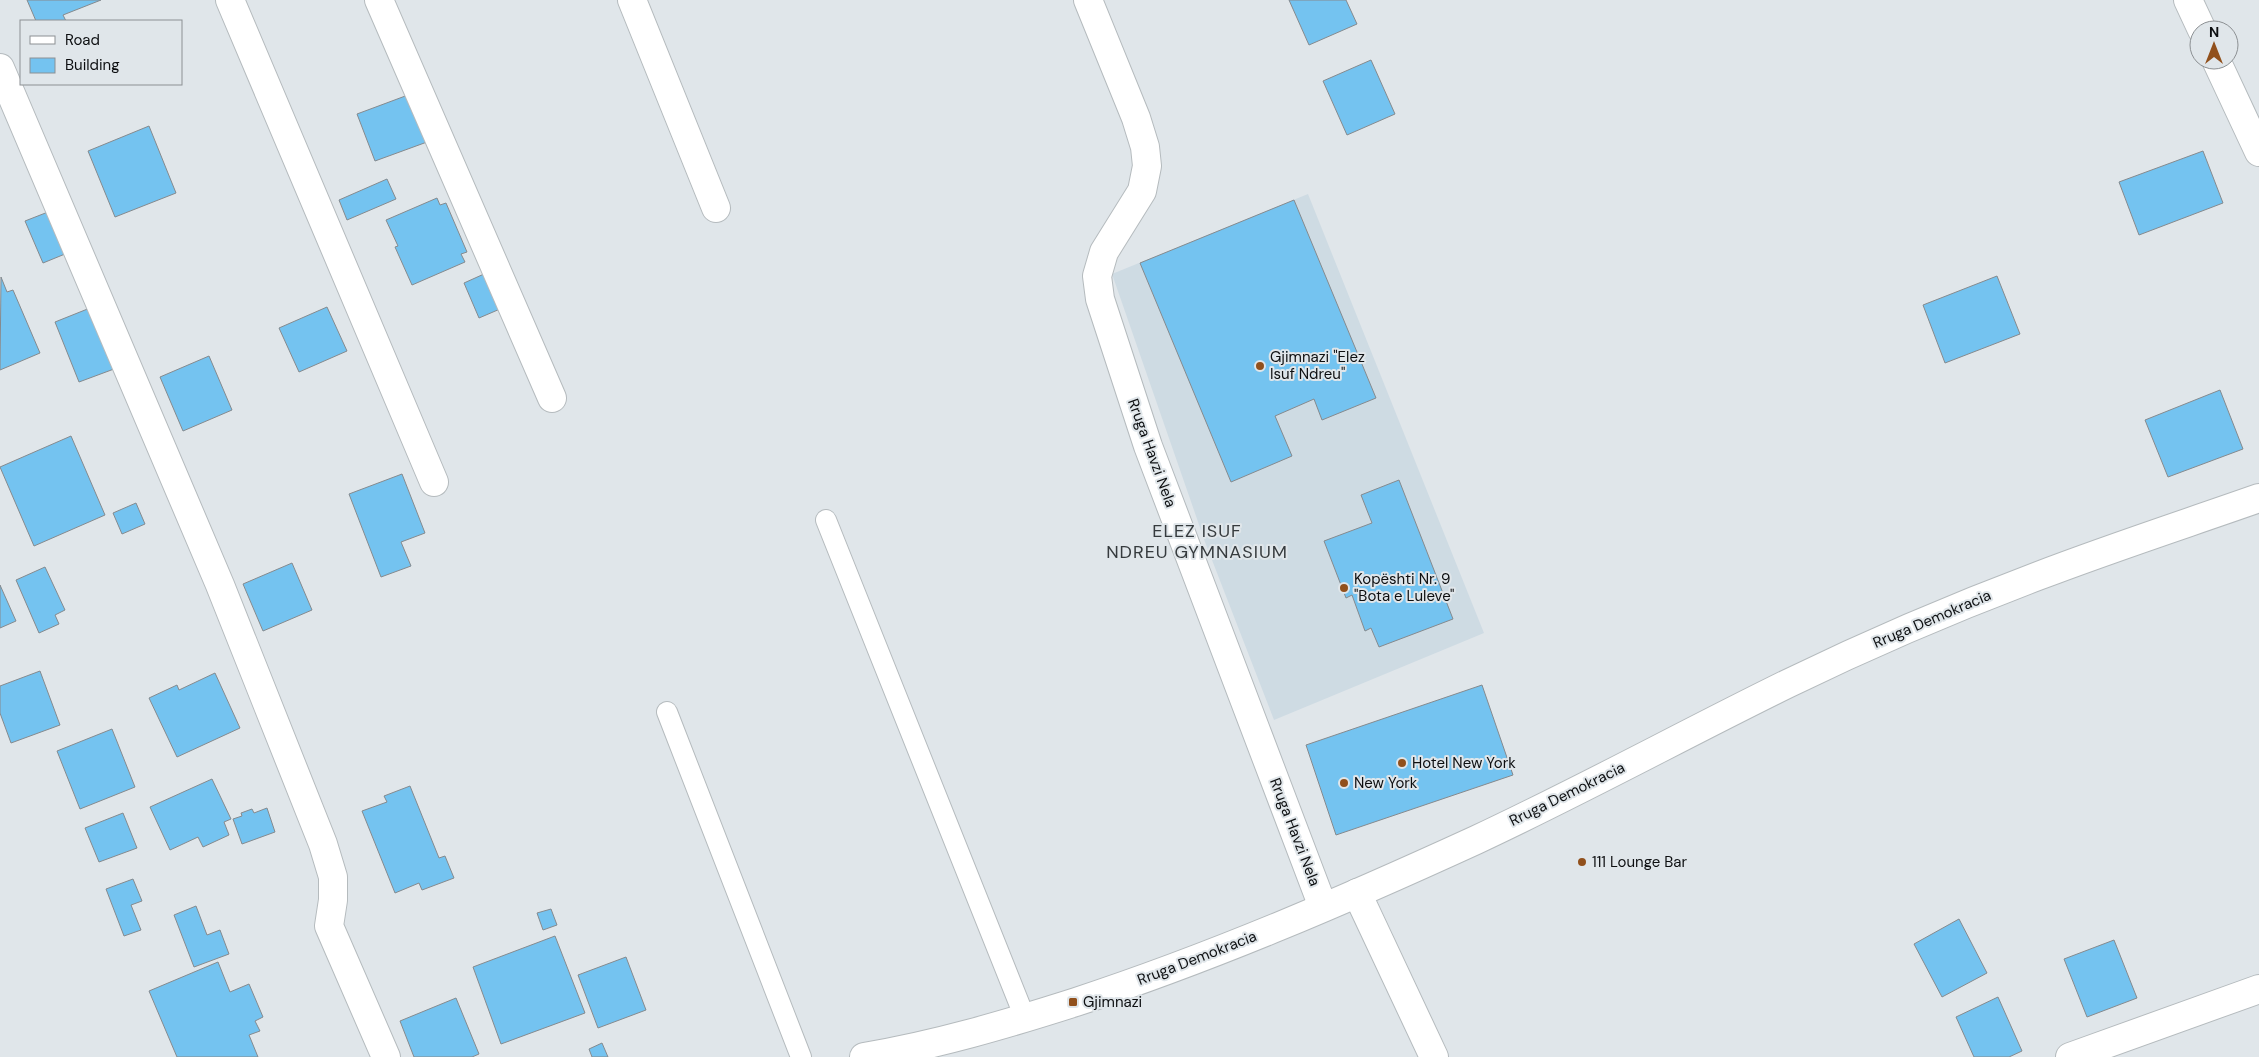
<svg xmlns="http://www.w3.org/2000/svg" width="2259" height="1057" font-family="'DM Sans',sans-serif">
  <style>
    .built { fill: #cedbe3 }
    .building { fill: #74c3f0; stroke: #858a8e }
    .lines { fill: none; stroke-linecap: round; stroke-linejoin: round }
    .lane-casing { stroke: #b5bbbe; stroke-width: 22 }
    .street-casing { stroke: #b5bbbe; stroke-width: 30 }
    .secondary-casing { stroke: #b5bbbe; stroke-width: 30 }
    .lane { stroke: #fff; stroke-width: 20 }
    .street { stroke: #fff; stroke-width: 28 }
    .secondary { stroke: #fff; stroke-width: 28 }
    .poi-dot { fill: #91501c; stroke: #e0e6ea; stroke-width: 2 }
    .labels { text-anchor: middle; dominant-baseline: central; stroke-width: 4; stroke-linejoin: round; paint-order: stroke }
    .poi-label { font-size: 15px; fill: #0d0f11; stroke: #e0e6ea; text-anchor: start }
    .street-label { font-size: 15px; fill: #0d0f11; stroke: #e0e6ea }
    .quarter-label { font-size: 18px; letter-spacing: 1px; fill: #363b3e; stroke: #e0e6ea }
  </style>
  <rect width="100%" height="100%" fill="#e0e6ea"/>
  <path class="built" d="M1308 194 1484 633 1274 720 1205 542 1112 274Z"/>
  <g class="building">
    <path d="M27 0H101L63 15 66 21H36Z"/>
    <path d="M1289 0H1346L1357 24 1309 45Z"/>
    <path d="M1371 60 1395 114 1347 135 1323 81Z"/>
    <path d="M408 95 427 142 375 161 357 114Z"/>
    <path d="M149 126 176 193 115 217 88 151Z"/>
    <path d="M2203 151 2223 203 2139 235 2119 182Z"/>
    <path d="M387 179 396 199 347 220 339 200Z"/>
    <path d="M437 198 440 205 446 203 467 252 461 254 465 262 412 285 395 247 398 246 386 220Z"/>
    <path d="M1294 200 1376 398 1322 420 1314 399 1275 416 1292 456 1231 482 1140 263Z"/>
    <path d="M48 212 65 254 43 263 25 221Z"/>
    <path d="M484 274 500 309 479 318 464 283Z"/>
    <path d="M1997 276 2020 334 1945 363 1923 305Z"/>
    <path d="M1 277 7 292 13 290 40 353 0 370Z"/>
    <path d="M327 307 347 351 299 372 279 328Z"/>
    <path d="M90 308 114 369 79 382 55 322Z"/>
    <path d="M209 356 232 410 183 431 160 377Z"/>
    <path d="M2220 390 2243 449 2168 477 2145 420Z"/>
    <path d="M71 436 105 515 34 546 0 467Z"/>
    <path d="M402 474 425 533 401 542 411 566 381 577 349 494Z"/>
    <path d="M1399 480 1453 619 1379 647 1371 628 1365 631 1352 595 1346 598 1324 541 1372 523 1361 495Z"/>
    <path d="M136 503 145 524 122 534 113 513Z"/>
    <path d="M292 563 312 610 263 631 243 584Z"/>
    <path d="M45 567 65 610 55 615 59 624 39 633 16 580Z"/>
    <path d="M0 585 16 621 0 628Z"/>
    <path d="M40 671 60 725 11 743 0 713V686Z"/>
    <path d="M215 673 240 728 177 757 149 698 177 685 179 690Z"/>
    <path d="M1482 685 1513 775 1336 835 1306 745Z"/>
    <path d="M112 729 135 787 80 809 57 751Z"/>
    <path d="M212 779 231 819 224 822 229 835 203 847 198 837 170 850 150 807Z"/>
    <path d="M410 786 439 858 445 856 454 878 422 890 419 883 395 893 362 811 387 802 384 796Z"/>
    <path d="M267 808 275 832 242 844 233 819 242 816 241 813 252 809 254 813Z"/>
    <path d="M123 813 137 848 99 862 85 828Z"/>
    <path d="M133 879 142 901 131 905 141 930 124 936 106 889Z"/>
    <path d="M196 906 207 935 220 930 229 954 194 967 174 915Z"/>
    <path d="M551 909 557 925 543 930 537 913Z"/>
    <path d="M1959 919 1987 973 1942 997 1914 944Z"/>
    <path d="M555 936 585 1013 501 1044 473 967Z"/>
    <path d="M2114 940 2137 998 2087 1017 2064 959Z"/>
    <path d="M626 957 646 1010 598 1028 578 975Z"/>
    <path d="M218 962 230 992 249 984 263 1017 255 1021 260 1031 249 1035 258 1057H177L149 991Z"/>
    <path d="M1998 997 2022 1051 2009 1057H1974L1956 1017Z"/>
    <path d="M456 998 479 1054 472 1057H414L400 1021Z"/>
    <path d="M602 1043 608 1057H592L589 1049Z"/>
  </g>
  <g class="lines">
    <g class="lane-casing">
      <g id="lane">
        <path d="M826 520 1025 1018"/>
        <path d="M667 712 801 1057"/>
      </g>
    </g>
    <g class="street-casing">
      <g id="street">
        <path d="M230 0 434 482"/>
        <path d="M379 0 552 398"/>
        <path d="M632 0 716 208"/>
        <path d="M1088 0 1136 118 1145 147 1147 166 1142 191 1104 252 1097 276 1100 299 1148 446 1323 907"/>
        <path d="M2188 0 2202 30"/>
        <path d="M2216 60 2259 152"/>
        <path d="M0 68 220 585 323 844 333 877V900L329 926 386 1057"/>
        <path d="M1357 893 1434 1057"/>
        <path d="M2070 1057 2259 989"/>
      </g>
    </g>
    <g class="secondary-casing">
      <path id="secondary" d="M864 1057C936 1045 1007 1024 1076 1002 1213 957 1345 900 1476 840 1581 791 1683 735 1787 684 1869 644 1953 608 2038 576 2111 548 2185 524 2259 498"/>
    </g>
    <use href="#lane" class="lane"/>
    <use href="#street" class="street"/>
    <use href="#secondary" class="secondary"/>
  </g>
  <g class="poi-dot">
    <circle cx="1260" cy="366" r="5"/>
    <circle cx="1344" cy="588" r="5"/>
    <circle cx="1402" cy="763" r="5"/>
    <circle cx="1344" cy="783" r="5"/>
    <circle cx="1582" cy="862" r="5"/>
    <rect x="1068" y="997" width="10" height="10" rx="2.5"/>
  </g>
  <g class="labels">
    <g class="poi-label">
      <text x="1270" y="357">Gjimnazi "Elez<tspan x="1270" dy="17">Isuf Ndreu"</tspan></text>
      <text x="1354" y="579">Kopështi Nr. 9<tspan x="1354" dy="17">"Bota e Luleve"</tspan></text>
      <text x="1412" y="763">Hotel New York</text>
      <text x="1354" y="783">New York</text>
      <text x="1592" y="862">111 Lounge Bar</text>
      <text x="1083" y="1002">Gjimnazi</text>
    </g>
    <g class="street-label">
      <text transform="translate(1152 453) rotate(70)">Rruga Havzi Nela</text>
      <text transform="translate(1932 619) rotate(-23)">Rruga Demokracia</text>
      <text transform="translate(1567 794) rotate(-26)">Rruga Demokracia</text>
      <text transform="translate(1295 832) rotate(69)">Rruga Havzi Nela</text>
      <text transform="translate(1197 958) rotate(-21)">Rruga Demokracia</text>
    </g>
    <g class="quarter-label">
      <text x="1197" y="531">ELEZ ISUF<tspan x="1197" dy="21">NDREU GYMNASIUM</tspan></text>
    </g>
  </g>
  <rect x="20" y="20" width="162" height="65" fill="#e0e6ea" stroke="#8c9093"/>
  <rect x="30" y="36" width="25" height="8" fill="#ffffff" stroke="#8c9093"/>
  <text x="65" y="45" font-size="15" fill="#0d0f11">Road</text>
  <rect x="30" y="58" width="25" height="15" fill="#74c3f0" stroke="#8c9093"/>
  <text x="65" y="70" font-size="15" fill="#0d0f11">Building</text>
  <g transform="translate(2214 45)"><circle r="24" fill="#e0e6ea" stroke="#8c9093"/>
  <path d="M0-4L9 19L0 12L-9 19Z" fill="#91501c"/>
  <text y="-8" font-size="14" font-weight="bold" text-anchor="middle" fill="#0d0f11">N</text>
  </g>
</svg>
